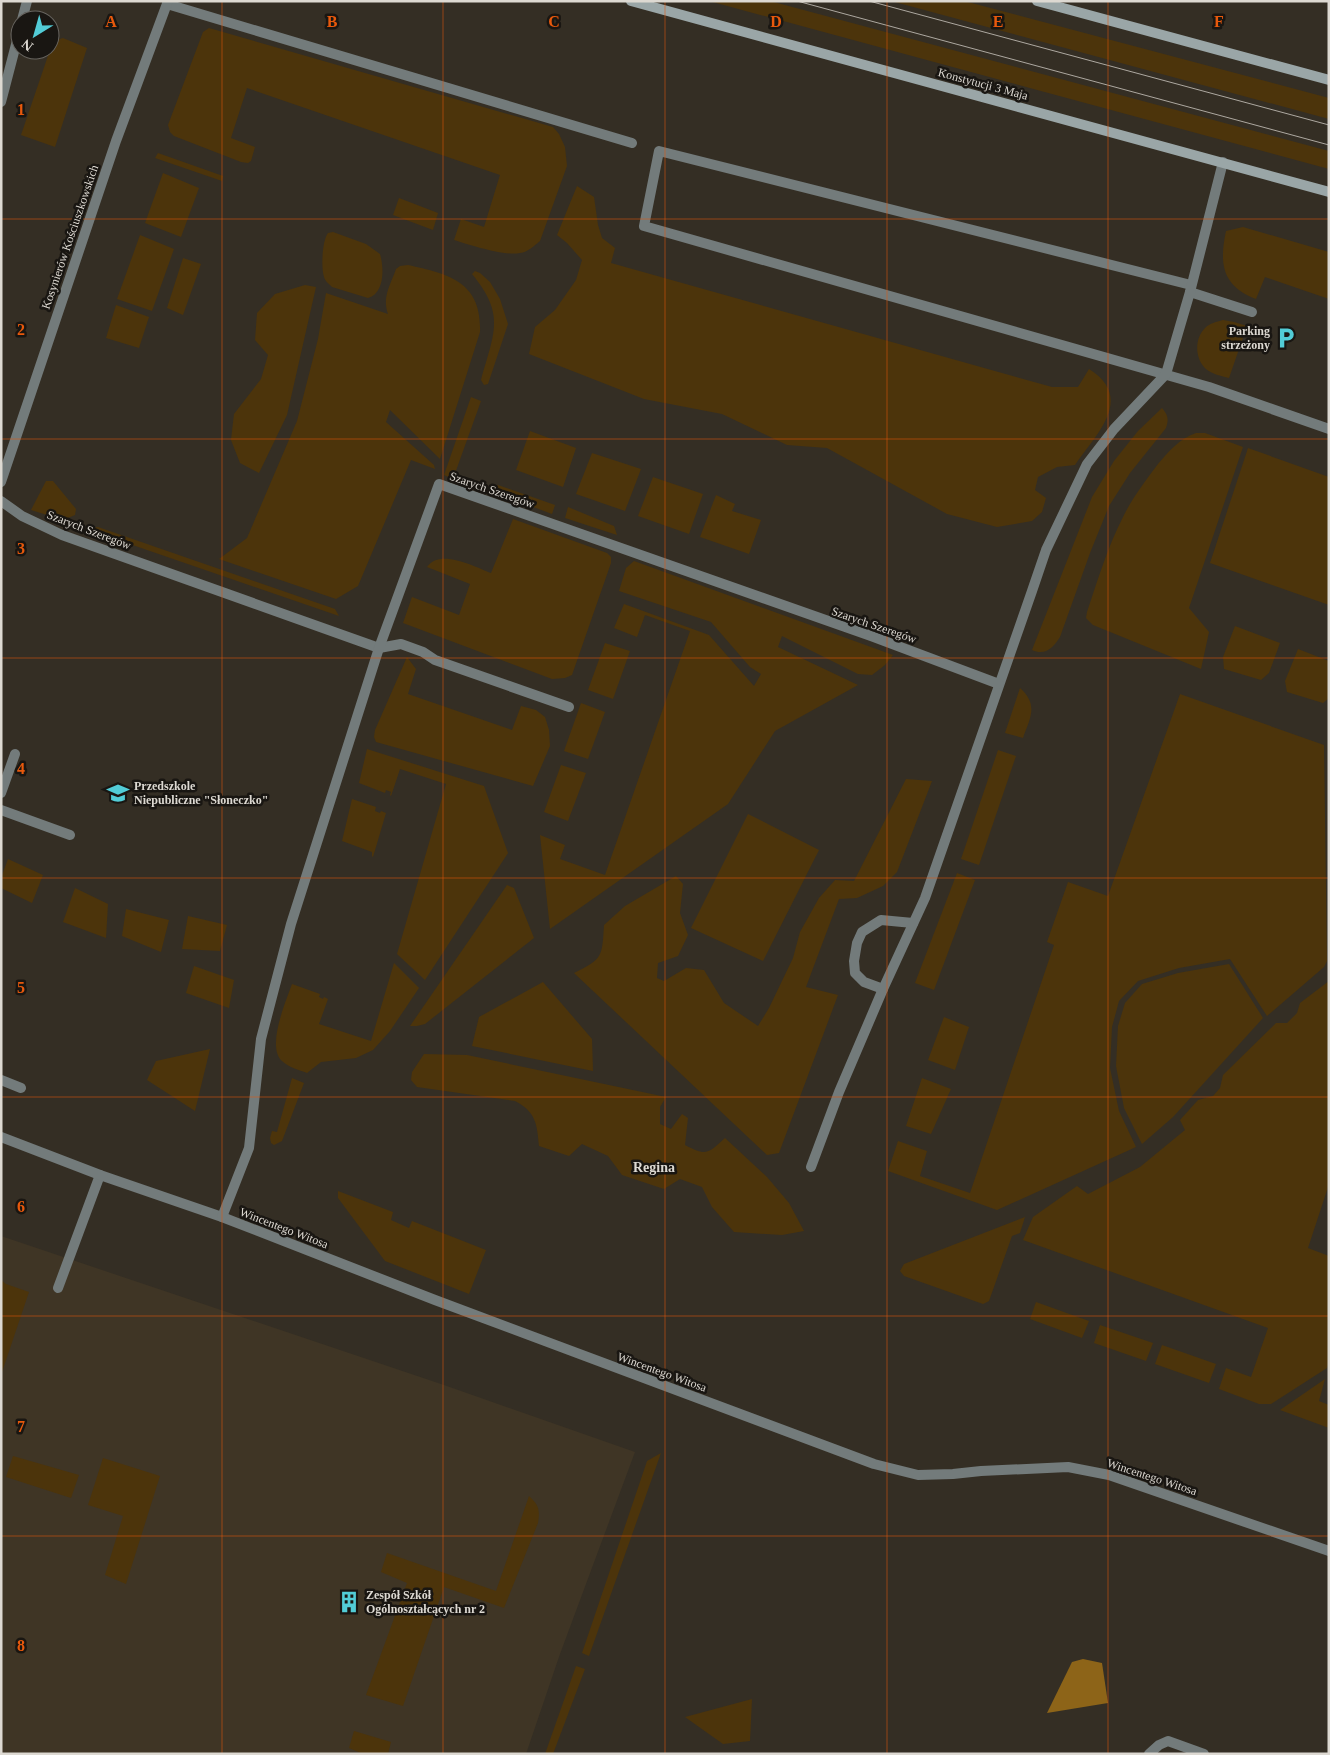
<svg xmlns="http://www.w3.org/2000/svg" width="1330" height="1755" font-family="'Times New Roman',serif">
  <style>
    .built { fill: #3f3525 }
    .green { fill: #4c340b }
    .water { fill: #8d6418 }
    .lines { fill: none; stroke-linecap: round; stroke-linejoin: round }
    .lane { stroke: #737b7b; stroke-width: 10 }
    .street { stroke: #737b7b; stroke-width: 10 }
    .secondary { stroke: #9aa6a7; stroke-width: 10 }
    .tram { stroke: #ada8a0; stroke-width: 1 }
    .grid { fill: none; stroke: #e8590c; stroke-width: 1; stroke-opacity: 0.55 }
    .labels { text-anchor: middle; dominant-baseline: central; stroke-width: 5; stroke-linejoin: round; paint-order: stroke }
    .street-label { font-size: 12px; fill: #ddd9d2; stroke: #191612 }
    .poi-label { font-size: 12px; font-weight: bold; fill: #ddd9d2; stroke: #191612; text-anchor: start }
    .neighbourhood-label { font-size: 14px; font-weight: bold; fill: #ddd9d2; stroke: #191612 }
    .grid-label { font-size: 16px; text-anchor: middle; font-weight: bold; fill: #e8590c; stroke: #191612; stroke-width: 5; stroke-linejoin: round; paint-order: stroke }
  </style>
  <rect width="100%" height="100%" fill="#342e24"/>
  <path class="built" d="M1 1236 444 1385 635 1452 560 1654 526 1754H1Z"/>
  <g class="green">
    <path d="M709 1H770L1329 151V169Z"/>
    <path d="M891 1H964L1329 98V119Z"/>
    <path d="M209 28 553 127 559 134 565 147 567 166 540 241C534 246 528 252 520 253 503 256 470 245 454 240L461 219 484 227 500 175 247 88 231 138 255 147 251 161 248 163 241 162 174 136 170 132 168 125 203 32Z"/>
    <path d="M63 38 87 48 55 147 21 135 52 44 57 40Z"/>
    <path d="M158 153 223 176 222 181 155 158Z"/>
    <path d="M163 173 199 188 181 237 145 223Z"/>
    <path d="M577 186 594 197 598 225 602 238 615 248 611 263 1052 387H1078L1089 369C1135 398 1097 433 1075 465L1057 467 1038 477 1035 490 1046 498 1042 512 1032 521 997 527 947 514 827 448 787 445 722 414 644 399 529 354 535 327 555 310 576 280 582 260 567 243 557 235Z"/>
    <path d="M399 198 438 213 433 230 393 215Z"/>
    <path d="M1243 227 1329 252V299L1265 277 1256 299C1222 286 1219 264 1226 231Z"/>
    <path d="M333 232 366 244 380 254C384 267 385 293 368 298L332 287C329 284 325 281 324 277 321 268 322 241 328 233Z"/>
    <path d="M140 235 174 249 152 311 117 299Z"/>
    <path d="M183 258 201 264 183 315 167 308Z"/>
    <path d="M408 265C449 274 482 282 480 332L440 459 390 410 386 422 434 465 435 469 411 460 358 586 336 599 219 559 247 538 297 421 318 339 326 293 388 314C382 297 390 286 396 269L400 266Z"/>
    <path d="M475 271 480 273 490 282 500 299 508 324 488 384 484 385 481 380C494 333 506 315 472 274Z"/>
    <path d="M305 285 316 287 287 415 259 473 240 463 231 440 234 414 261 379 268 355 255 340 257 313 275 294Z"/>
    <path d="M116 305 149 317 139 348 106 338Z"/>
    <path d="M1223 320 1234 322 1247 326 1229 378C1221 376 1212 374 1206 369 1195 359 1194 339 1205 328 1210 323 1216 322 1223 320Z"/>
    <path d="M471 397 481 401 453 479 444 475Z"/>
    <path d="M1162 408C1168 415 1169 419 1166 428L1130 473 1109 506 1090 553 1060 637C1053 648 1045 656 1032 650L1092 497 1114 461 1138 431Z"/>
    <path d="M530 431 576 448 563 487 516 470Z"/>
    <path d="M1196 433H1205L1243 447 1189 608 1209 632 1201 669 1093 625 1086 618 1087 612C1098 579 1108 546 1124 515 1133 497 1146 480 1158 464 1169 451 1179 439 1196 433Z"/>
    <path d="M1248 448 1329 477V605L1210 563Z"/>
    <path d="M592 453 641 469 625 511 576 494Z"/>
    <path d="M653 477 703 494 689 534 638 516Z"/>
    <path d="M46 481H53L76 509 75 515 63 520 31 510Z"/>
    <path d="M498 485 555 505 552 514 488 490Z"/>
    <path d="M716 495 735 504 732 511 761 520 749 554 700 537Z"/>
    <path d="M568 507 614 526 617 535 565 518Z"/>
    <path d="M513 519 607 553 611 557V563L572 675 565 678 552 679 403 623 412 597 459 615 470 584 427 567C440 548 475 567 491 573Z"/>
    <path d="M98 527 335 609 339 616 86 529Z"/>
    <path d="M634 561 893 655 885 665 872 675 858 674 782 636 778 647 858 685 775 731 728 804 550 929 540 835 565 845 560 859 605 875 690 631 645 615 637 637 614 628 624 604 709 635 754 686 761 674 750 667 711 622 619 591 626 568Z"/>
    <path d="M1235 626 1280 643 1269 673 1261 680 1224 669 1223 657Z"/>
    <path d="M605 643 630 651 613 699 588 690Z"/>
    <path d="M1298 649 1329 661V698L1323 703 1287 692 1285 681Z"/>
    <path d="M407 657 416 669 408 694 512 730 521 706 536 710 545 717 549 730 550 746 533 786 376 742 374 737 375 730Z"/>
    <path d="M1020 688C1039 705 1030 718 1023 738L1005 733Z"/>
    <path d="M1180 694 1324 745 1327 961 1324 967 1267 1016 1230 959 1179 968 1138 981 1119 1001 1112 1027 1110 1068 1119 1111 1136 1147 997 1210 888 1171 898 1141 927 1151 920 1176 970 1193 1054 945 1047 942 1068 882 1108 896Z"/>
    <path d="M581 703 605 712 588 759 564 751Z"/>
    <path d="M367 749 484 786 508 853 425 980 397 954 446 784 400 769 391 796 390 795 391 792 386 790 385 793 359 783Z"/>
    <path d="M998 750 1016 756 979 865 961 859Z"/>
    <path d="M561 765 586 773 568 821 544 812Z"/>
    <path d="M906 779 932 781 897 872 883 886 857 898 839 899 806 987 838 995 779 1153 767 1155 574 973C603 959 602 957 604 925L625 906 676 876 683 884 680 913 688 935 678 956 658 963 657 978 664 981 686 968 704 970 724 1003 758 1026 769 1008 793 958 800 932 819 898 835 880 854 881Z"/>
    <path d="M352 799 376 807 375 811 380 813 381 811 386 813 373 857 372 856V852L342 841Z"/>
    <path d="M748 814 819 850 763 961 691 928Z"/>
    <path d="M8 859 43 875 32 903 1 888V878Z"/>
    <path d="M957 873 975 880 934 990 915 983Z"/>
    <path d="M507 885 514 888 534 938 425 1024 417 1026H410Z"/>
    <path d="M75 888 108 904 106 938 63 922Z"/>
    <path d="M126 909 169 920 161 952 122 936Z"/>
    <path d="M188 916 227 925 220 951 182 949Z"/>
    <path d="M394 963 419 988 390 1031 373 1050 356 1058 321 1062 307 1073C299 1070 288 1067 282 1061 266 1047 286 1001 292 984L320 994 319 997 323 999 324 997 328 999 319 1024 371 1041Z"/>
    <path d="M1229 964 1263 1018 1173 1117 1142 1144 1124 1108 1116 1066 1118 1026 1125 1003 1142 984 1178 973Z"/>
    <path d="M194 966 234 980 229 1008 186 993Z"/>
    <path d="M1329 981V1184L1308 1248 1329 1256V1363L1327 1368 1271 1404H1259L1219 1389 1226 1368 1251 1377 1268 1328 1023 1240 1033 1217 1077 1186 1088 1194 1140 1167 1185 1130 1180 1120 1198 1100 1213 1096 1220 1088 1223 1075 1276 1023H1287L1297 1013 1300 1003Z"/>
    <path d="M543 982 592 1039 593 1071 472 1046 479 1017Z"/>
    <path d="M944 1017 969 1027 955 1070 928 1060Z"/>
    <path d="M210 1049 195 1111 147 1080 156 1061Z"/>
    <path d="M424 1054 467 1055 666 1097 660 1107V1124L671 1129 682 1114 688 1118 685 1145C707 1157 708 1153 725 1138L767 1177 789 1203 804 1231 782 1235 734 1232 712 1207 702 1187 680 1179 664 1189 622 1175 608 1156 582 1144 569 1156 539 1146C537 1124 536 1112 515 1101L417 1087 411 1080 412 1072Z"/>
    <path d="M292 1078 304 1083 282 1141 274 1145 271 1143 270 1138 272 1131 277 1132Z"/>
    <path d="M922 1078 951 1089 931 1134 906 1126Z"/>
    <path d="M338 1191 393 1212 391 1220 409 1228 412 1221 486 1250 469 1294 385 1261 338 1198Z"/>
    <path d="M1025 1217 1020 1233 1012 1236 989 1301 983 1304 904 1276 900 1271 904 1264Z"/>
    <path d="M1 1280 6 1284 29 1292 1 1375Z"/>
    <path d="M1036 1302 1089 1321 1082 1338 1030 1319Z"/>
    <path d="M1100 1325 1153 1343 1146 1361 1094 1343Z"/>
    <path d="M1162 1345 1216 1364 1209 1383 1155 1364Z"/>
    <path d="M1325 1379 1319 1401 1329 1405V1428L1280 1410Z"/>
    <path d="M661 1453 589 1656 582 1653 644 1470 647 1461Z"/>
    <path d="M13 1456 79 1475 71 1498 6 1477Z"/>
    <path d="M103 1458 160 1476 126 1584 105 1575 123 1516 88 1505Z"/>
    <path d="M529 1496C539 1505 540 1510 538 1523L504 1608 444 1587 403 1706 366 1695 407 1583 381 1572 387 1553 496 1591Z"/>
    <path d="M576 1666 585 1669 553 1754H545Z"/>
    <path d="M752 1699 750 1741 723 1744 685 1717Z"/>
    <path d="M354 1731 391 1742 388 1754H363L349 1748Z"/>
  </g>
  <path class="water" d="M1083 1659 1102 1663 1108 1703 1047 1713 1072 1662Z"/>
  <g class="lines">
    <g class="lane">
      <path d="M22 20 27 1"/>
      <path d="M1 102 20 29"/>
      <path d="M1190 292 1252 312"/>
      <path d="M1 793 15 754"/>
      <path d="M1 810 70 835"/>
      <path d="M883 989 864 982 855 973 854 961 857 943 862 932 881 920 913 923"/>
      <path d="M1 1080 21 1088"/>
      <path d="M58 1288 100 1175"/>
    </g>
    <g class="street">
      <path d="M167 4 632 143"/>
      <path d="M1191 285 659 151 644 226 1209 387 1329 429"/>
      <path d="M1 482 116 141 168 1"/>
      <path d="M1 501 22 516 62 535 379 648"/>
      <path d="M379 648 401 644 423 652 435 660 569 707"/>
      <path d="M1 1137 100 1175 222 1217 435 1300 874 1464 918 1475 953 1474 981 1471 1068 1467 1109 1475 1329 1551"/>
      <path d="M811 1167 839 1092 883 989 925 898 1032 591 1046 550 1087 464 1114 429 1166 374 1190 292 1223 162"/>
      <path d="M222 1217 249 1148 261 1039 291 924 379 648 439 484 871 636 999 684"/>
      <path d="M1149 1754 1159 1745 1168 1741 1204 1754"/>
    </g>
    <g class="secondary">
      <path d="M631 1 1329 192"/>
      <path d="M1037 1 1329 80"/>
    </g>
    <g class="tram">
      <path d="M797 1 1329 145"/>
      <path d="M869 1 1329 125"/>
    </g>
  </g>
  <path class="grid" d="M222 1V1754M443 1V1754M665 1V1754M887 1V1754M1108 1V1754M1 219H1329M1 439H1329M1 658H1329M1 878H1329M1 1097H1329M1 1316H1329M1 1536H1329"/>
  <defs>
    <g id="parking-bare" transform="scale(1.725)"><path d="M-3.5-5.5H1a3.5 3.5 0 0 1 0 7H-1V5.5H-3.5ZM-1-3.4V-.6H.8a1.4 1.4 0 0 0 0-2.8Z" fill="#52ccd6" stroke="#191612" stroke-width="2.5" paint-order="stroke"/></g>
    <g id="school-bare" transform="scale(1.725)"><path d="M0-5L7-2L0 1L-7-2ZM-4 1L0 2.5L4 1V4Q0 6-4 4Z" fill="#52ccd6" stroke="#191612" stroke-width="2.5" paint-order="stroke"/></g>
    <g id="building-bare" transform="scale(1.725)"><path d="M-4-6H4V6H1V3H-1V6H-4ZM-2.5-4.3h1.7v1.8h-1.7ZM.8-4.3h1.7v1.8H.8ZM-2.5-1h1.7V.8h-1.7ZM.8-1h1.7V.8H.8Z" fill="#52ccd6" stroke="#191612" stroke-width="2.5" paint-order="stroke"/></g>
  </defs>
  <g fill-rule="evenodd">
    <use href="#parking-bare" x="1286" y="338"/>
    <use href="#school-bare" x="118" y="793"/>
    <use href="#building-bare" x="349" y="1602"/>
  </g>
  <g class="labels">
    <g class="street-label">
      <text transform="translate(983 84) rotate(15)">Konstytucji 3 Maja</text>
      <text transform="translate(70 237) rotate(-71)">Kosynierów Kościuszkowskich</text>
      <text transform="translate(492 490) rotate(19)">Szarych Szeregów</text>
      <text transform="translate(89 530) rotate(21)">Szarych Szeregów</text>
      <text transform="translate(874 625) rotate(19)">Szarych Szeregów</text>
      <text transform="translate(284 1228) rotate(21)">Wincentego Witosa</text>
      <text transform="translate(662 1372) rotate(20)">Wincentego Witosa</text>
      <text transform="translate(1152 1477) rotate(18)">Wincentego Witosa</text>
    </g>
    <g class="poi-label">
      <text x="1270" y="331" text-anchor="end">Parking<tspan x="1270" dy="14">strzeżony</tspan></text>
      <text x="134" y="786">Przedszkole<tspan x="134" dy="14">Niepubliczne "Słoneczko"</tspan></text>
      <text x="366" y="1595">Zespół Szkół<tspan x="366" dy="14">Ogólnoształcących nr 2</tspan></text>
    </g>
    <g class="neighbourhood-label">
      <text x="654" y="1167">Regina</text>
    </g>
  </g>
  <g class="grid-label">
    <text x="111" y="27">A</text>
    <text x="332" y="27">B</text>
    <text x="554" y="27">C</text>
    <text x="776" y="27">D</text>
    <text x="998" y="27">E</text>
    <text x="1219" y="27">F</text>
    <text x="21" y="115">1</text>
    <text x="21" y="335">2</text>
    <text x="21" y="554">3</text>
    <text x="21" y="774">4</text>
    <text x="21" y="993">5</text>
    <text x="21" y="1212">6</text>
    <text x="21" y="1432">7</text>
    <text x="21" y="1651">8</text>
  </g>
  <rect width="1330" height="1755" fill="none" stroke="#ddd9d2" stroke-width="5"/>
  <g transform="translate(35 35) rotate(217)"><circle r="24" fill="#191612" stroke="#67645f"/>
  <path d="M0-4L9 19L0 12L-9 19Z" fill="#52ccd6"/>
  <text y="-8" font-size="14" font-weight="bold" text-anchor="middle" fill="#ddd9d2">N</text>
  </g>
</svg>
